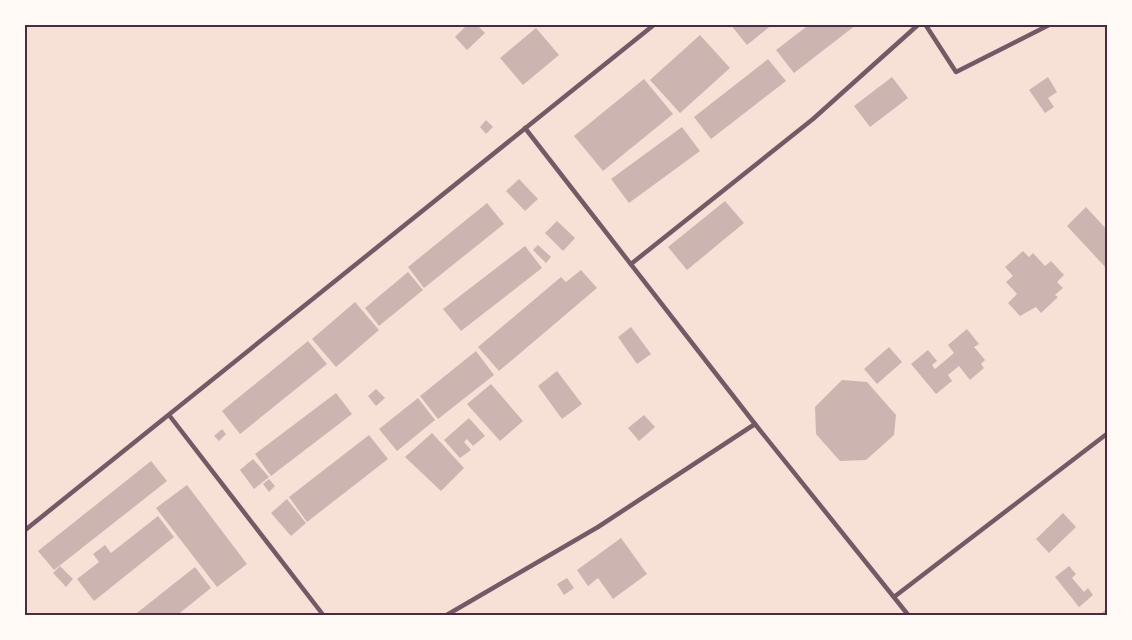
<svg xmlns="http://www.w3.org/2000/svg" width="1132" height="640" font-family="Lato,sans-serif">
  <style>
    .building { fill: #ccb4b1 }
    .lines { fill: none; stroke-linecap: round; stroke-linejoin: round }
    .service { stroke: #755966; stroke-width: 4.5 }
    .neatline { fill: none; stroke: #4a2c40; stroke-width: 2 }
  </style>
  <rect width="100%" height="100%" fill="#f7e1d7"/>
  <g class="building">
    <path d="M468 24H476L485 33 467 50 455 37Z"/>
    <path d="M730 24H773L747 45Z"/>
    <path d="M810 24 856 25 794 73 776 50Z"/>
    <path d="M536 28 559 55 523 85 500 58Z"/>
    <path d="M700 35 730 68 680 113 650 80Z"/>
    <path d="M768 59 786 81 711 139 694 117Z"/>
    <path d="M892 77 908 98 870 127 854 106Z"/>
    <path d="M1048 77 1057 92 1048 98 1054 107 1045 113 1029 90Z"/>
    <path d="M644 79 673 114 603 171 574 136Z"/>
    <path d="M486 120 493 127 486 134 480 127Z"/>
    <path d="M682 127 700 151 629 203 611 179Z"/>
    <path d="M519 179 538 199 525 211 506 191Z"/>
    <path d="M725 201 744 223 687 270 668 247Z"/>
    <path d="M487 203 504 224 424 288 408 267Z"/>
    <path d="M1086 207 1108 231V270L1067 226Z"/>
    <path d="M557 221 575 238 563 251 545 233Z"/>
    <path d="M538 245 551 257 546 263 533 250Z"/>
    <path d="M525 246 542 268 461 331 443 309Z"/>
    <path d="M1023 251 1029 257 1033 253 1045 266 1051 261 1064 275 1057 282 1063 288 1055 295 1058 297 1041 313 1036 307 1020 316 1008 303 1017 294 1006 282 1013 276 1005 267Z"/>
    <path d="M581 270 597 288 499 371 478 347 561 277 566 282Z"/>
    <path d="M408 272 423 290 379 326 365 308Z"/>
    <path d="M355 302 379 330 336 367 312 339Z"/>
    <path d="M631 327 651 354 637 364 618 337Z"/>
    <path d="M967 329 979 344 974 347 985 360 981 364 984 368 970 380 959 366 948 375 952 381 936 394 911 364 928 350 937 361 932 365 935 369 954 353 948 345Z"/>
    <path d="M308 341 327 364 240 434 222 411Z"/>
    <path d="M889 347 902 362 877 384 864 369Z"/>
    <path d="M476 351 494 375 438 419 420 396Z"/>
    <path d="M557 371 582 404 562 419 538 386Z"/>
    <path d="M842 380 867 382 896 415 894 435 866 460 840 461 816 434 815 407Z"/>
    <path d="M491 384 523 421 500 441 467 404Z"/>
    <path d="M376 389 385 398 376 406 368 396Z"/>
    <path d="M336 393 352 414 271 476 255 454Z"/>
    <path d="M418 398 435 420 397 451 379 429Z"/>
    <path d="M644 415 655 427 639 441 628 428Z"/>
    <path d="M469 418 485 436 473 446 467 439 464 442 471 450 460 458 444 440Z"/>
    <path d="M222 429 226 434 219 441 214 436Z"/>
    <path d="M432 433 464 468 441 491 405 457Z"/>
    <path d="M369 435 388 459 307 522 289 497Z"/>
    <path d="M253 459 269 477 254 489 240 470Z"/>
    <path d="M151 461 167 481 54 570 38 551Z"/>
    <path d="M269 479 275 486 269 492 263 484Z"/>
    <path d="M187 485 247 564 217 587 156 508Z"/>
    <path d="M287 499 306 523 291 536 271 513Z"/>
    <path d="M1063 513 1076 527 1049 553 1036 539Z"/>
    <path d="M158 516 174 537 94 601 77 579 99 562 93 554 105 545 111 553Z"/>
    <path d="M621 538 647 574 613 599 598 578 588 586 577 570Z"/>
    <path d="M60 566 73 579 66 587 53 573Z"/>
    <path d="M1069 566 1076 574 1072 578 1084 592 1088 588 1093 595 1079 607 1055 577Z"/>
    <path d="M195 567 211 588 176 616H133Z"/>
    <path d="M567 578 574 588 564 595 557 584Z"/>
    <path d="M1107 608 1108 616H1099Z"/>
  </g>
  <g class="lines">
    <g class="service">
      <path d="M925 24 956 72 1051 24"/>
      <path d="M525 128 755 424 909 616"/>
      <path d="M631 264 813 119 919 24"/>
      <path d="M169 415 324 616"/>
      <path d="M24 531 655 24"/>
      <path d="M894 597 1108 433"/>
      <path d="M445 616 598 527 755 424"/>
    </g>
  </g>
  <rect width="1132" height="640" fill="none" stroke="#fffaf5" stroke-width="51"/>
  <rect x="26" y="26" width="1080" height="588" class="neatline"/>
</svg>
